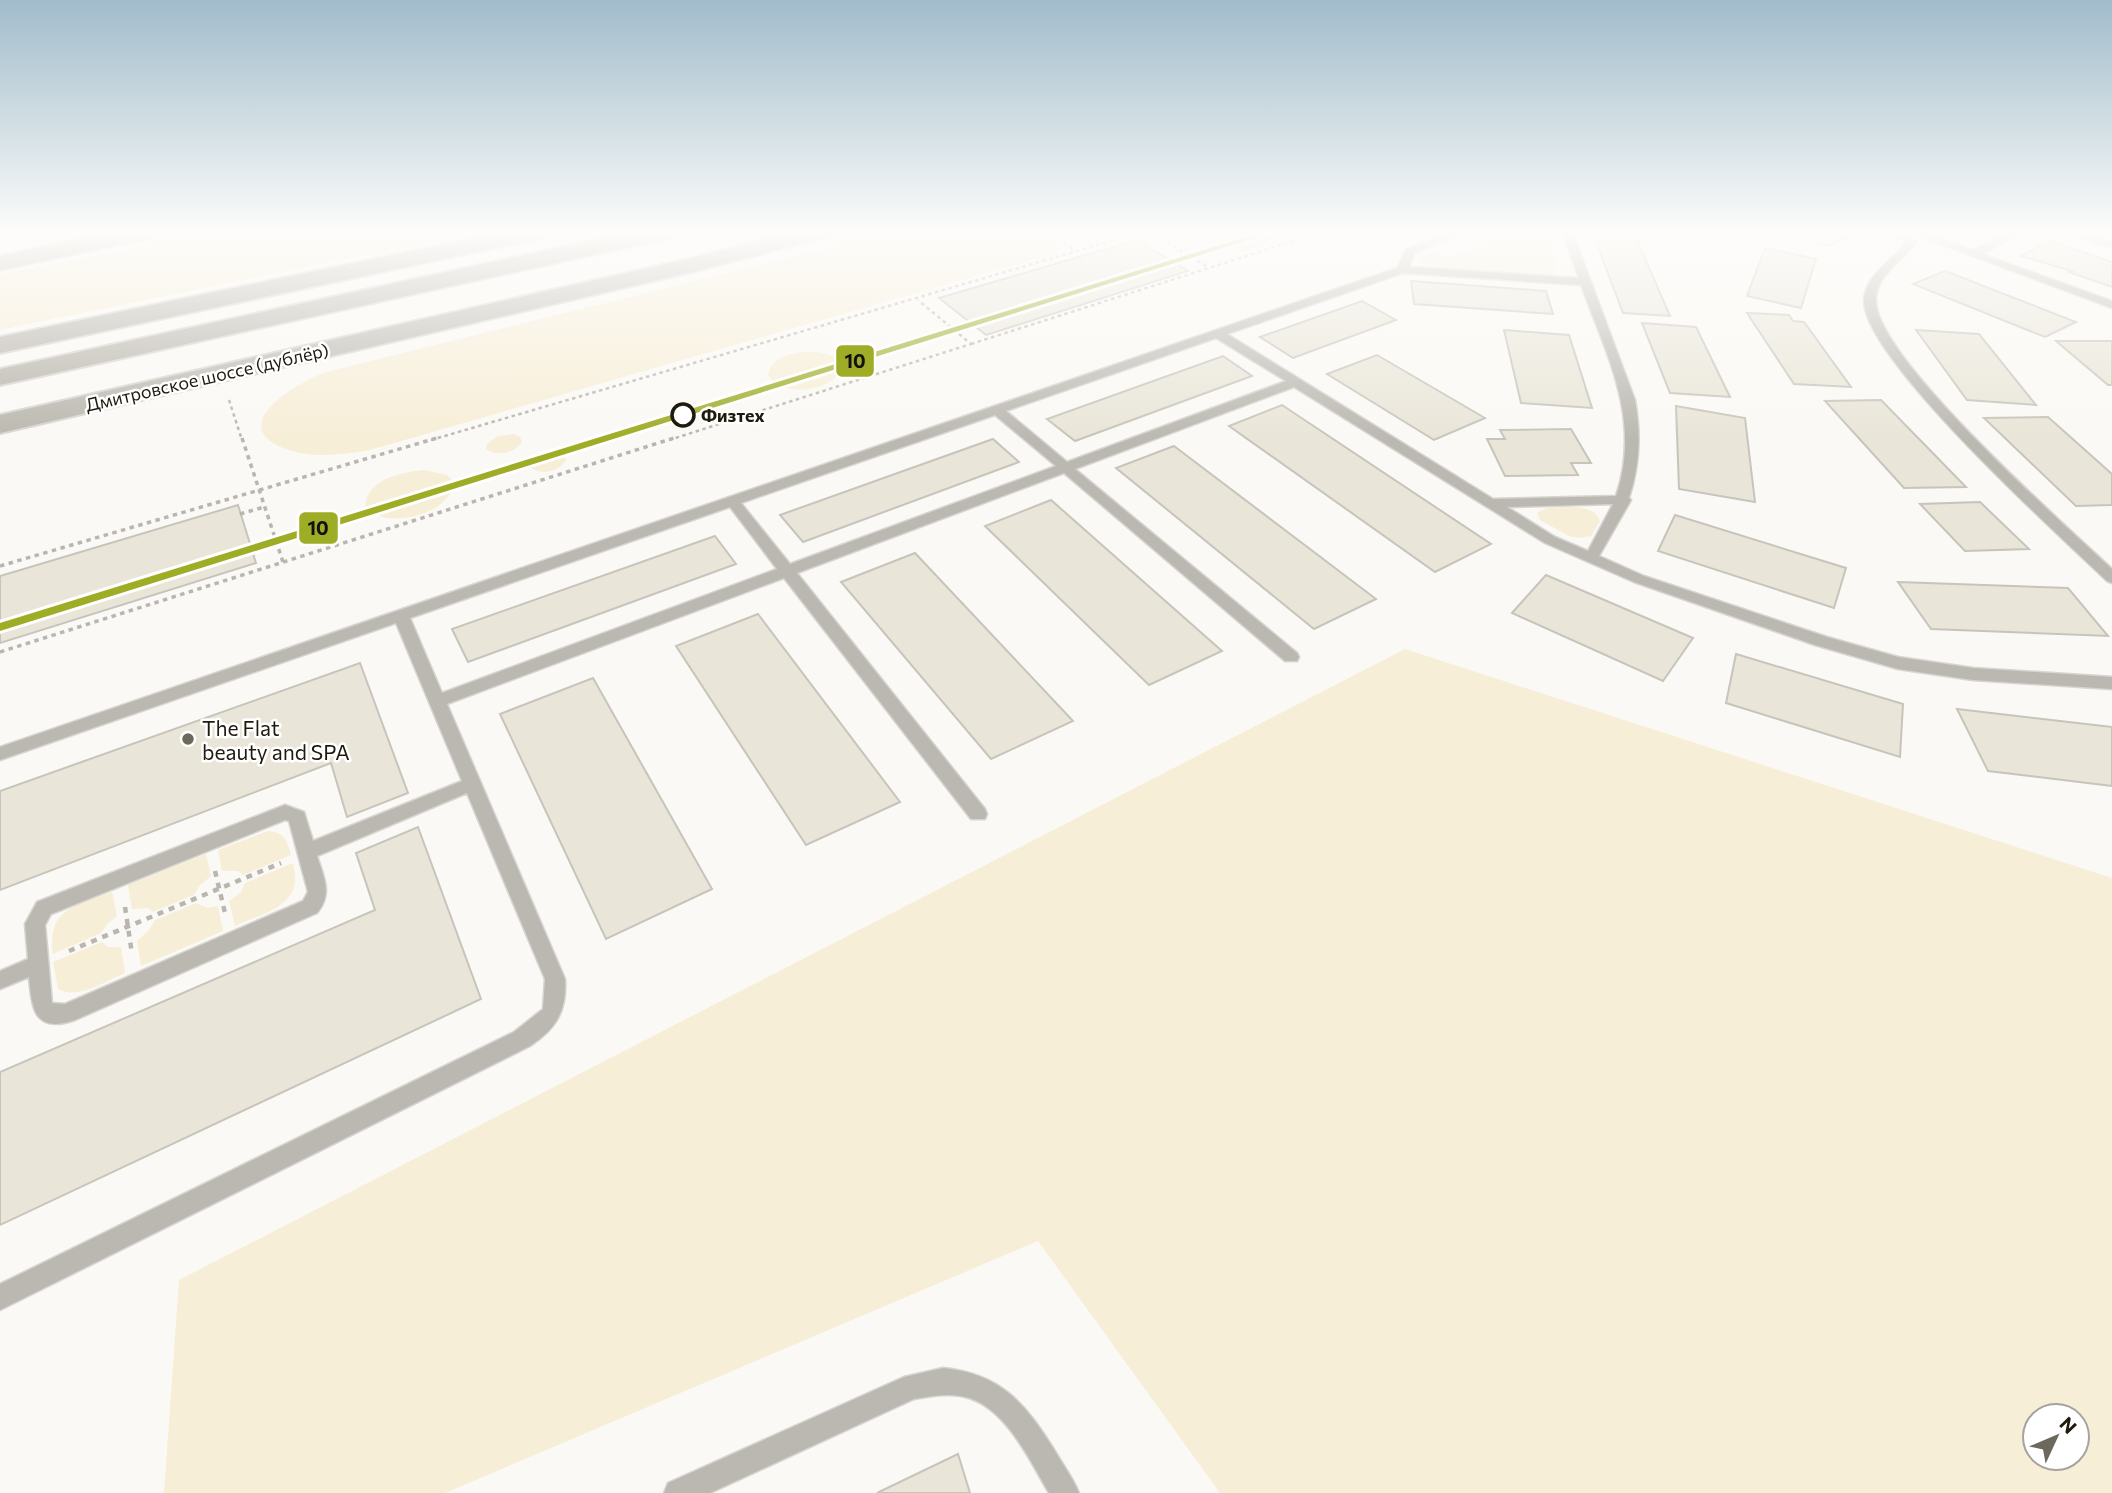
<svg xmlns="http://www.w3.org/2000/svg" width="2112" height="1493" font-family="Commissioner,sans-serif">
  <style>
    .green { fill: #f7eed7; fill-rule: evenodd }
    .building { fill: #e9e5d8; stroke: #c7c4bb; stroke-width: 2 }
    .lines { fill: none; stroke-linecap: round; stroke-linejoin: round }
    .lane-casing { stroke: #d7d5d1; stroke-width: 3 }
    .secondary-casing { stroke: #d7d5d1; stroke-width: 4 }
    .highway-casing { stroke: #d7d5d1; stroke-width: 4 }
    .path-far2 { stroke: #b9b6b0; stroke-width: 2.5; stroke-dasharray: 3.5 3.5; stroke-linecap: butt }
    .path-far1 { stroke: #b9b6b0; stroke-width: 3.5; stroke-dasharray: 4.5 4.5; stroke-linecap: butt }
    .path { stroke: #b9b6b0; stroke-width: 4.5; stroke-dasharray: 6 6; stroke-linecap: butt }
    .lane { fill: #bab8b0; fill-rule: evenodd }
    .secondary { fill: #bab7ae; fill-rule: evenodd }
    .highway { fill: #b7b3aa; fill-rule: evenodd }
    .metro-1-casing { stroke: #fff; stroke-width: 6 }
    .metro-1 { fill: #9eac26; fill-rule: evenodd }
    .stop-dot { fill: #fff; stroke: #1f1a0d; stroke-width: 3.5 }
    .poi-dot { fill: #6c685e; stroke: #fff; stroke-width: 2.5 }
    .labels { text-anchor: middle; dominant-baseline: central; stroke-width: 5; stroke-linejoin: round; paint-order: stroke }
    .far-street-label { font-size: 18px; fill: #1f1a0d; stroke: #fff }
    .far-stop-label { font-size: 18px; font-weight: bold; fill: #1f1a0d; stroke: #fff; text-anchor: start }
    .poi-label { font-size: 21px; fill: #1f1a0d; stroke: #fff; text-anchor: start }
    .line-badge { stroke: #fff; stroke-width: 2.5 }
    .pale-badge-label { font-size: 19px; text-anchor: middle; font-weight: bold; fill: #111 }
  </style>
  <rect width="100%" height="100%" fill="#fbf9f5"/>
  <g class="green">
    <path d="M223 231H481L0 330V274Z"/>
    <path d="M896 231H1038L1051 240 1055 249 1044 256 370 450C341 455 311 459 283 448 224 424 300 381 326 372Z"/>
    <path d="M1059 231H1128C1102 239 1083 247 1059 231Z"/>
    <path d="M1219 231H1239L1260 242 1261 246C1245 258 1229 248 1213 240L1212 236Z"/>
    <path d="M1521 231H1546L1557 267 1554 274 1538 276 1437 268 1425 264 1419 258 1420 254 1432 252 1447 258Z"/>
    <path d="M802 352C817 351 831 352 842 363L841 372C828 391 779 399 768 374 772 358 788 354 802 352Z"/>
    <path d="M514 434 520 437 522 442C514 453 498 457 486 449L487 444 498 436Z"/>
    <path d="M558 452 564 455 566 460C558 472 542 476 530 467L532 460 541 454Z"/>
    <path d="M424 470 447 475 453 481C455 514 382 532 365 506 367 479 402 472 424 470Z"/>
    <path d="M1547 508C1563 508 1594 502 1600 521L1591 536 1579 538 1569 536 1540 520 1537 513Z"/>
    <path d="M1405 649 2112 878V1493H1220L1038 1241 445 1493H164L179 1280ZM2077 1416V1458H2035V1416Z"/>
    <path d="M268 831C284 832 287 840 291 855L243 875 238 871H222L218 850Z"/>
    <path d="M206 854 211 876 199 886 194 895 153 912 148 908 132 909 128 885Z"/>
    <path d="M293 863C305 905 266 912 235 926L229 901 241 892 245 883Z"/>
    <path d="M112 892 117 916 107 924 101 933 53 954C47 908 76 906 112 892Z"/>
    <path d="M196 903 208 908 218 906 223 931 141 966 137 941 149 930 155 920Z"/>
    <path d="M102 942 108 947H121L125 973C106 981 78 1000 58 989L53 962Z"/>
  </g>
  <g class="building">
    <path d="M1243 231H1278L1284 235 1262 241Z"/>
    <path d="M1592 231 1634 233 1670 316 1623 313Z"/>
    <path d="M1790 231H1848L1857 235 1826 246Z"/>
    <path d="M1137 240 1188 271 986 335 939 298Z"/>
    <path d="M2050 241 2112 262V287L2069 272 2072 271 2021 256Z"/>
    <path d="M1765 248 1816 259 1801 308 1747 296Z"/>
    <path d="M1945 271 2076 322 2045 337 1913 284Z"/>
    <path d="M1411 281 1546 291 1553 314 1414 304Z"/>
    <path d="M1362 301 1396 320 1293 358 1260 337Z"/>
    <path d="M1747 313 1789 315 1793 321 1804 322 1851 387 1794 384Z"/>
    <path d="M1642 323 1696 327 1730 397 1670 393Z"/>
    <path d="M1504 330 1569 335 1592 408 1521 403Z"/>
    <path d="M1916 330 1979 334 2036 405 1967 400Z"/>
    <path d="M2056 341H2112V385H2108Z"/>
    <path d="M1377 355 1485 418 1434 440 1327 374Z"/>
    <path d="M1223 356 1252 376 1075 441 1047 419Z"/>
    <path d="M1881 400 1966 487 1904 488 1825 401Z"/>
    <path d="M1282 405 1491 544 1435 572 1229 426Z"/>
    <path d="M1676 406 1745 418 1755 502 1679 489Z"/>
    <path d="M2048 417 2112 474V505L2076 506 1984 418Z"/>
    <path d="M1571 429 1591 463H1571L1578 475 1505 476 1487 439H1505L1500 430Z"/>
    <path d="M993 439 1019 462 803 542 780 515Z"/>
    <path d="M1174 446 1376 599 1314 629 1116 468Z"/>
    <path d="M1051 500 1222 651 1149 685 985 526Z"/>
    <path d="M1980 502 2029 549 1965 551 1920 504Z"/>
    <path d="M238 505 256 563 0 643V576Z"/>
    <path d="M1675 515 1846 568 1834 608 1658 551Z"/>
    <path d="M715 536 736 564 468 662 452 629Z"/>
    <path d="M915 553 1073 721 991 759 841 582Z"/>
    <path d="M1546 575 1693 638 1663 681 1512 613Z"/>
    <path d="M1898 582 2068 588 2108 636 1931 629Z"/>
    <path d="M758 614 900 802 806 845 676 646Z"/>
    <path d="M1736 654 1903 704 1900 757 1726 703Z"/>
    <path d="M360 663 408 793 347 817 331 763 0 890V791Z"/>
    <path d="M593 678 712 889 606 939 500 714Z"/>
    <path d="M1957 709 2112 727V786L1988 771Z"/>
    <path d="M418 827 481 999 0 1225V1072L375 910 356 853Z"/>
    <path d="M958 1454 970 1493H877Z"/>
  </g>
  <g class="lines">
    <g class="lane-casing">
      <g id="lane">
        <path d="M1451 231H1466L1414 253 1409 267 1579 278 1562 231H1572L1635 400C1641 434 1640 465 1629 498L1631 500 1599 556 1644 576 1827 637 1898 657 1973 668 2112 677V689L1973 680 1898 669 1815 645 1634 582 1545 543 1294 387 1075 469 1297 653 1299 657 1297 661H1285L1064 473 797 573 985 809 987 814 985 819H971L784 578 447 704 565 979C567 1011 556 1029 530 1046L0 1310V1284L514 1032 543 1009 545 979 467 793 317 856C324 878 333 894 317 913L75 1020C34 1034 32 1009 29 977L0 989V971L28 959 25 924 37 902 285 805 304 812 313 841 462 781 396 623 0 760V747L1397 268 1406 249ZM1403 273 1581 285C1607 356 1642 420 1616 496L1493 499 1227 334ZM1216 338 1286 381 1067 462 1006 411ZM995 415 1056 466 790 564 741 503ZM1613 504 1588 551 1555 537 1507 507ZM730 507 777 569 442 693 410 618ZM285 820 289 821 308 892 303 901 65 1004 52 1003 45 925 51 914Z"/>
        <path d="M1885 231H1899L1917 241C1904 261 1876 274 1876 300 1874 356 2066 526 2112 569V583L2107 581C2060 536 1864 359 1864 301 1865 274 1892 262 1906 242Z"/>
        <path d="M1905 231H1921L1972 250 2012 231H2026L1982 254 2112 301V308Z"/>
        <path d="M2062 231C2080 231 2095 240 2112 240V246L2098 245Z"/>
        <path d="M943 1368C1001 1374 1025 1403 1055 1451 1063 1465 1073 1478 1079 1493H1049C1030 1461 1007 1410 969 1398 951 1392 932 1396 914 1399L710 1493H664L668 1483 904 1377Z"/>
      </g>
    </g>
    <g class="secondary-casing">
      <path id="secondary" d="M794 231H833L830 236 696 271 0 433V415L693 258Z"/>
    </g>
    <g class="highway-casing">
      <g id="highway">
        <path d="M116 231H161L158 236 150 238 0 270V256Z"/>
        <path d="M508 231H553L550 236 542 238 0 353V337Z"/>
        <path d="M636 231H680L677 236 669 238 0 385V369Z"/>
      </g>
    </g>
    <g class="path-far2">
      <path d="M1047 231 1076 251"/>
      <path d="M1150 231 1209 268"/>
      <path d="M971 344 1325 231"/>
      <path d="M229 400 242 440"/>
      <path d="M431 440 1145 231"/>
      <path d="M669 440 971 344 918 300"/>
    </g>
    <g class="path-far1">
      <path d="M242 438 283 562"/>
      <path d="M240 514 264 507"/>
      <path d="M252 552 276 544"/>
      <path d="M0 566 437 438"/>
      <path d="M0 652 674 438"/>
    </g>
    <g class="path">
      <path d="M215 871 225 913"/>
      <path d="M125 907 132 954"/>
      <path d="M69 951 281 863"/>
    </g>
    <use href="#lane" class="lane"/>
    <use href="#secondary" class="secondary"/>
    <use href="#highway" class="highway"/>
    <g class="metro-1-casing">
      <path id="metro-1" d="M1265 231H1277L0 631V623Z"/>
    </g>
    <use href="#metro-1" class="metro-1"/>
  </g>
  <linearGradient id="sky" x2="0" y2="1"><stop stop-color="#a1bccb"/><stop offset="0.53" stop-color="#fdfcfa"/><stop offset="1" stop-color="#fdfcfa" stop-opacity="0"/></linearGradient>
  <rect width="2112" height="440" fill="url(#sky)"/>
  <circle class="stop-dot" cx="683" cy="415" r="11"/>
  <circle class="poi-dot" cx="188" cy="739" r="7"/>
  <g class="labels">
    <g class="far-street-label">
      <text transform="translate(207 377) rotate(-13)">Дмитровское шоссе (дублёр)</text>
    </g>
    <g class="far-stop-label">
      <text x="701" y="415">Физтех</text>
    </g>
    <g class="poi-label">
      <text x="202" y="727">The Flat<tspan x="202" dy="24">beauty and SPA</tspan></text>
    </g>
  </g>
  <g class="line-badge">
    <rect x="835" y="344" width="40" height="34" rx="7" fill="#9eac26"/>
    <rect x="298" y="511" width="41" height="34" rx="7" fill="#9eac26"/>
  </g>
  <g class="pale-badge-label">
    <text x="855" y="368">10</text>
    <text x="318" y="535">10</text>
  </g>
  <g transform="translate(2056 1437) rotate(46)"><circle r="33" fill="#ffffff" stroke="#a5a39e" stroke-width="2"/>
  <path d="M0-5L12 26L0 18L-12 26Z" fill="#6c685e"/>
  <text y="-10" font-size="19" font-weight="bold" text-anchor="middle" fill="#1f1a0d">N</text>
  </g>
</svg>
